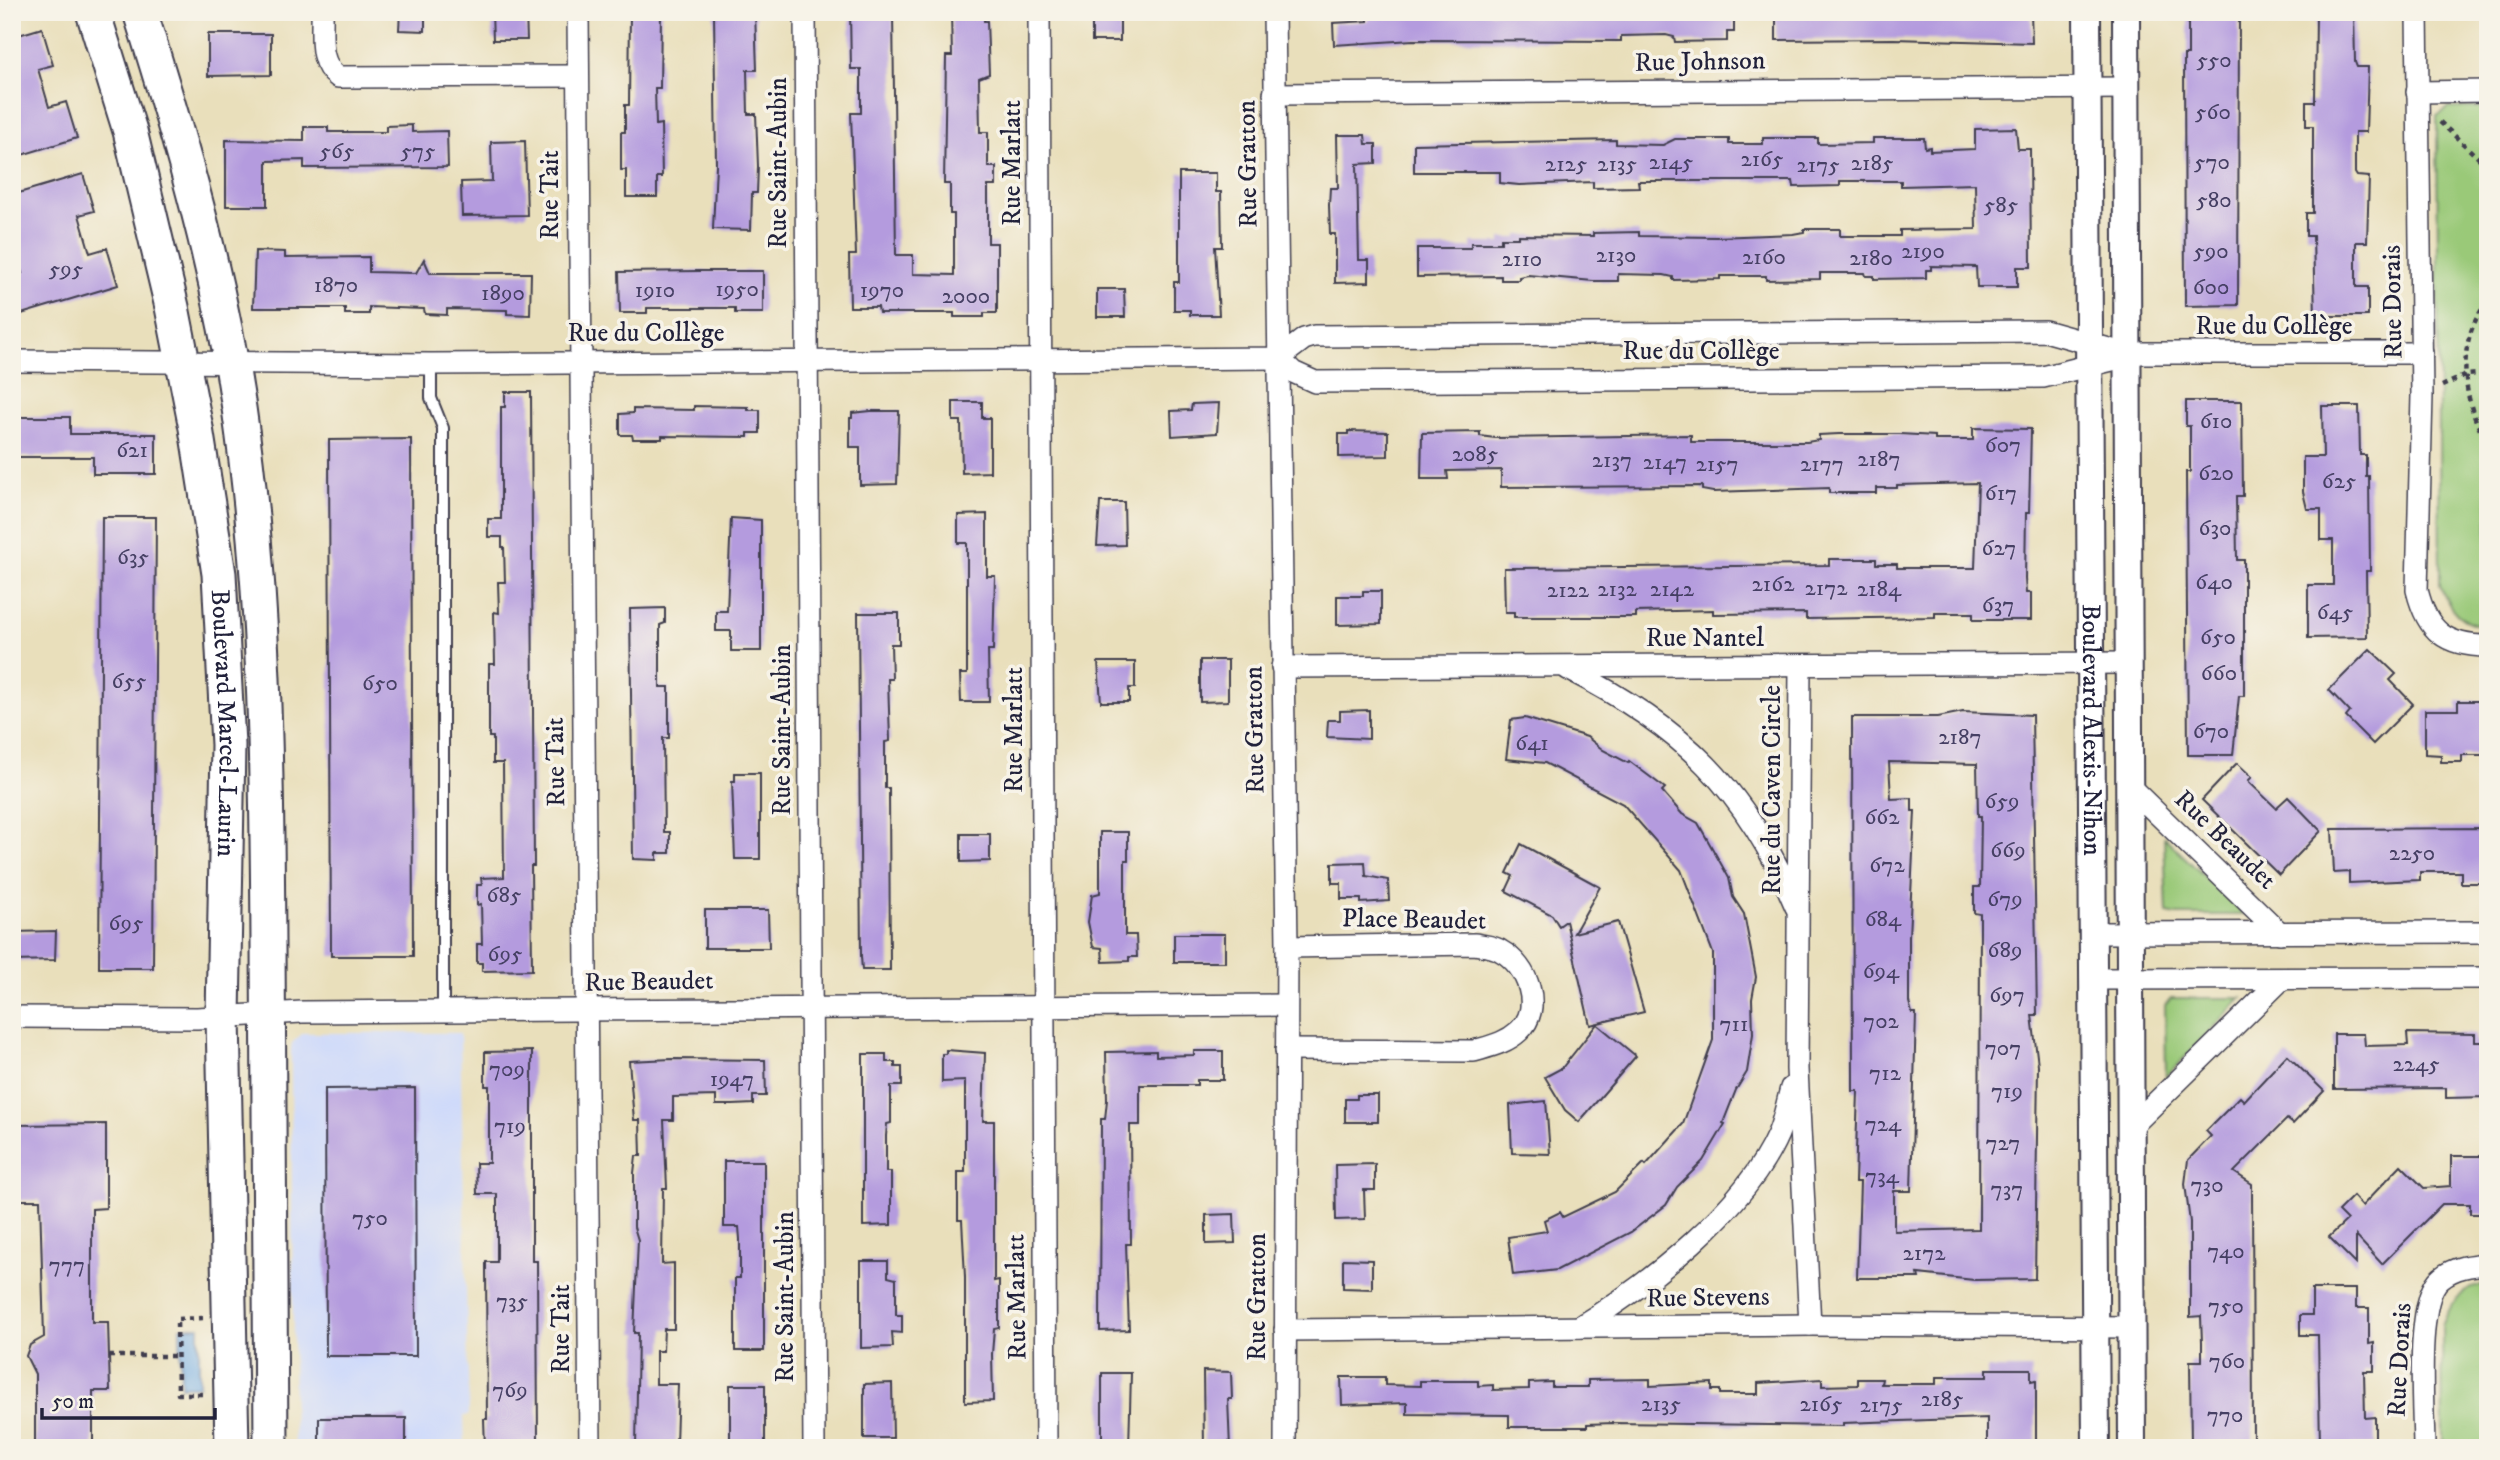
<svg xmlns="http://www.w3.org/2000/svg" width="2500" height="1460" font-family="'IM FELL DW Pica',serif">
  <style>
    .built { fill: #cfdafa }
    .green { fill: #9ac978; stroke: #5e765a; stroke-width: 2 }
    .water { fill: #74ade4; stroke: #4b6890; stroke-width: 2 }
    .building { fill: #b49bde; fill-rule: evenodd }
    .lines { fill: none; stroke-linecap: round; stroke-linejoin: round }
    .service-casing { stroke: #403e4e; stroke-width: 14 }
    .minor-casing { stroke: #403e4e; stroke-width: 24 }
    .tertiary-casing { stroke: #403e4e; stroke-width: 30 }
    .primary-casing { stroke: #403e4e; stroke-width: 37 }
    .path { stroke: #403e4e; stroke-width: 4.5; stroke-dasharray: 5 5; stroke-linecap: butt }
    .service { stroke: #fff; stroke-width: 10 }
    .minor { stroke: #fff; stroke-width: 21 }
    .tertiary { stroke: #fff; stroke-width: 26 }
    .primary { stroke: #fff; stroke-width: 33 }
    .labels { text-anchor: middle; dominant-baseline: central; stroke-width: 7; stroke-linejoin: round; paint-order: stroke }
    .number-label { font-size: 23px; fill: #464064 }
    .street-label { font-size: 26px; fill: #22223b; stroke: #f7f3e8 }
  </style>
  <rect width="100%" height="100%" fill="#f7f3e8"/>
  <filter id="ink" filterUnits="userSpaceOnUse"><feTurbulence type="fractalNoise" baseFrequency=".0143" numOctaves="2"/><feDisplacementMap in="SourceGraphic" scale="14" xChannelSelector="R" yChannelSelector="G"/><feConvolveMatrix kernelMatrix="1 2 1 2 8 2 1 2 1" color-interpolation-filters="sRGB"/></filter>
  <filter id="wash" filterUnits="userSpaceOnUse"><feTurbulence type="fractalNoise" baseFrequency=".00686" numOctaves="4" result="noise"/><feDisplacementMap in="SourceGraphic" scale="28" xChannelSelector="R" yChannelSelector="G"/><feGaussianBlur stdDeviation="1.57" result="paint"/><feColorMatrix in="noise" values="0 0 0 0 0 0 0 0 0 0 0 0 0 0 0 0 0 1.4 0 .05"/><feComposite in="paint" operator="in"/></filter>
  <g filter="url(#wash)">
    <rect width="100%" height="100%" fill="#e9dfbb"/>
    <path class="built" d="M303 1033H460L469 1415 464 1416 465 1448H294L291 1049 292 1043Z"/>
    <g class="green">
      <path d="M2488 107V625C2461 626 2448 608 2440 585L2437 116 2449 108Z"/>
      <path d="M2164 837 2241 912 2243 915H2177L2167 913Z"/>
      <path d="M2171 998H2242L2166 1077 2165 1005Z"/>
      <path d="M2488 1284V1448H2443L2442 1326C2451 1302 2461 1287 2488 1284Z"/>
    </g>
    <path class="water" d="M180 1327H199V1386H181Z"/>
    <g id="blocks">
      <g class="building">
        <path d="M400 12H425V31L399 30Z"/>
        <path d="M492 12H526L527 40H493Z"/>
        <path d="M630 12H661L660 88H655L656 125 661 124 662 177H657V197H626V170H621V132H625V105H629Z"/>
        <path d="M714 12H755L757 70H747L748 114H756L758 166 757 193H752L751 230 713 229 716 165Z"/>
        <path d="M850 12H893L896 255H913V274L954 275V214H950V184H944L946 56H952L951 12H984V21H987L989 74 979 78 980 132H988V167H996V186H988V243H997V313H984V317H954V313H879L878 307H850L849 255H856L851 113H861V69H851Z"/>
        <rect x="1092" y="12" width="28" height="29"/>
        <path d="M1368 12H1734V32H1727V41L1675 42 1674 37 1666 35 1621 36V41L1413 40 1334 45 1333 23 1368 21Z"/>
        <path d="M1776 12H2031L2032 43 1894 39 1776 40Z"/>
        <path d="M2188 12H2239L2238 305 2185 306 2184 55H2188Z"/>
        <path d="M2316 12H2354L2355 62 2357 67H2368L2366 132H2355V173L2357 176 2369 177 2367 242H2356V287H2368V316H2315L2313 236H2306V213H2313V126H2306V102H2315Z"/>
        <path d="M42 28 53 65 38 69 49 107 66 102 77 138 12 158V37Z"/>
        <path d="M208 34H271V75L208 76Z"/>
        <path d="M412 125V132L447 131 448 167 304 168V160L267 161V206H226V140L304 141V127H328V132H386V126Z"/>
        <path d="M2016 128 2018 149H2030L2031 267H2017V287H1977L1976 267 1931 266V270H1926V278L1874 279V276H1866L1865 273H1820V279L1766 280V276H1720V279L1673 280V277L1664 275 1618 274V281H1593L1528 275 1519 277V280H1501V276L1417 277V248H1471V243H1501V238H1518V235L1593 236V233L1639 232V236L1716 237 1793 234 1804 232V229H1840V236H1900V230L1976 229 1975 184 1901 186V181H1840V186L1794 187 1793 181H1638L1639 187 1593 188V182L1519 185 1500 183V172H1414V144L1616 140V144L1663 145 1675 139H1729V144H1763V138H1818V144L1873 143V138H1924L1925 148 1930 147V151L1975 149V129Z"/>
        <path d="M1337 135H1365L1366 144H1376V163L1357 164 1359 260H1369V282L1335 283V234H1330L1329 205 1330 188H1338Z"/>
        <path d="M525 141 527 215 462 216 461 182 492 181 491 142Z"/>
        <path d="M1179 173H1216V192H1221L1222 247H1215L1219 315H1190V310H1174V282H1179Z"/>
        <path d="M83 174 94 211 79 215 90 253 107 248 118 285 18 315 12 296V276L22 273 12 241V195Z"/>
        <path d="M255 251 285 252V258L369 257V272L416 273 424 259 430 273H531L530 315 507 314V310L447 309V315L425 314 424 309 369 307V314H345V308H253Z"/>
        <path d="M699 271H763V313H735V308H647V313H620L619 272Z"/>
        <path d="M1097 289H1124L1125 317H1097Z"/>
        <path d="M505 392H531L534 866H531L532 970 482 971V963H477V944H482L481 904 477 905V885H482L481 878 504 877 503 763H493V737H489V664H495L494 612 499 613 498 582H505L504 547H502V537H488V519H501V407H505Z"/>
        <path d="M2186 401H2242L2243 496H2236L2237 560H2244V696H2239L2233 755H2188L2186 472H2190V426H2186Z"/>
        <path d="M953 402H982V418H990V472L962 473 961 421H953Z"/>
        <path d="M1219 403 1217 433 1172 436 1171 411 1191 410 1192 404Z"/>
        <path d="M694 406 748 407V410H760V433H748V437L662 436V439H633L632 435H620V414L633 413V409L694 410Z"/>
        <path d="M2322 406H2359L2360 455H2366V476H2369L2370 571H2366L2367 637 2308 638V585H2333V540H2321V509H2307L2303 492V457H2323Z"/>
        <path d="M871 411H899L897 484 860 485V447H850V418H852V413Z"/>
        <path d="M12 417H70V434H156V474H93V457H12Z"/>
        <path d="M1973 428 2031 429 2029 513H2026L2025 579 2026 593H2031V620H1973V613H1935V617L1806 619V613L1713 614V610L1636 612V617H1514V612H1505L1504 568 1829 565V559H1876V564H1897V568H1975L1978 483 1897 485V488H1876V493H1829V488L1713 492 1702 490V486L1501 487V470L1447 471 1448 479H1421L1422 433 1480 432V436L1495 438 1691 435V442H1807L1819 440V435L1839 434H1900L1935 436V440H1973Z"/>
        <path d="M1348 431 1388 432V456L1339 457V434H1348Z"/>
        <path d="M411 439 413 956H331L329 440Z"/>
        <path d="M1100 502H1124L1125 545 1097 546Z"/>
        <path d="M987 514V576H995L993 650H988L989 702H961L960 674H967V543H958V515Z"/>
        <path d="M102 517H156L153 968H99Z"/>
        <path d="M731 518 761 520V651H731V631H716V611H727Z"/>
        <path d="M1363 591H1381V624L1337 625V596H1363Z"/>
        <path d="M665 608V623L660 625V687H669V738H663L664 832H670V853H657V860L633 859 630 609Z"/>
        <path d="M858 613H899V644H891L892 679H888L890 741 885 742V788H889L890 970H862L861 956Z"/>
        <path d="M2370 649 2396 674 2390 680 2413 704 2373 744 2346 717 2350 712 2329 690Z"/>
        <path d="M1200 660H1228V701L1200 702Z"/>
        <path d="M1098 662H1135V688H1129V702H1101Z"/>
        <path d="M2458 701H2487V755H2462V762H2441V755L2425 754V710H2458Z"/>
        <path d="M1369 710V739L1327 737 1328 720H1340V711Z"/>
        <path d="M1963 712 2032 715 2037 1015H2032L2038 1065 2035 1279 1974 1280 1918 1274 1919 1278H1857L1860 1182H1855L1858 1091H1853L1852 717H1938ZM1889 762 1977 764 1978 816H1981L1980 887H1974V913L1980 914 1979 1229 1894 1231V1191H1911L1916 1013H1912L1909 1002V937L1915 811H1912V798L1891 799Z"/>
        <path d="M1525 718 1587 737 1603 750 1628 763 1629 761 1665 788 1662 791 1682 814 1698 823 1729 878 1733 897 1744 914 1756 977 1752 999 1753 1034 1747 1072 1736 1090 1723 1123 1725 1124 1703 1161 1677 1187 1666 1205 1631 1232 1557 1270 1513 1275 1508 1237 1547 1231 1544 1220 1560 1212 1563 1217 1615 1192 1644 1163 1646 1165 1683 1124 1713 1040V953L1681 870 1623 804 1545 763 1506 759 1511 720Z"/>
        <path d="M2237 763 2252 777 2248 781 2276 808 2288 797 2321 831 2279 875 2202 800Z"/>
        <path d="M735 773H760V859H735L732 781H735Z"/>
        <path d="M2488 828V883H2461V872H2420V880L2349 883V872L2334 873 2332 829Z"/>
        <path d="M1100 832H1128V860H1125V935H1136L1137 957H1129V961L1103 962 1102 948 1093 947 1088 922 1092 895 1100 893Z"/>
        <path d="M961 834H990V861L961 862Z"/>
        <path d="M1521 844 1600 887 1574 933 1618 922 1644 1012 1590 1025 1566 921 1559 926 1552 915 1506 891 1513 876 1507 873Z"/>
        <path d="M1365 862 1366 876 1388 880 1389 901 1361 903V899H1341V883H1332V863Z"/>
        <path d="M705 910H768L769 948H705Z"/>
        <path d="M56 931 55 960 12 961V932Z"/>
        <rect x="1174" y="934" width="51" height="28"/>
        <path d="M1597 1024 1636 1056 1579 1122 1565 1110 1545 1077 1562 1068Z"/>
        <path d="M2407 1033 2475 1034V1042H2488V1097L2446 1098V1088L2334 1089V1034H2364L2365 1046 2408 1045Z"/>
        <path d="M946 1050 985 1053 983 1121H994V1281L999 1280V1328L994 1329 992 1354 993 1401 965 1402V1277L962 1220H958V1172H965V1081L942 1082V1054H946Z"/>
        <path d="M532 1051V1261H537L538 1441 536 1448H485L484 1419H487L486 1262H497V1194H477L476 1163H489V1086H485V1052Z"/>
        <path d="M1156 1051V1056L1194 1055V1051H1223V1080H1197V1085H1140V1125H1130L1131 1244H1126L1129 1330 1100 1331 1101 1119H1105L1107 1100 1106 1052Z"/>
        <path d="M863 1054H886V1062H895V1067H902V1086H891V1123L887 1124 886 1136V1172H891V1225L863 1226Z"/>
        <path d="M2287 1055 2324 1091 2293 1124 2287 1119 2234 1172 2252 1184 2253 1446H2191L2190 1361H2202V1342L2201 1316 2190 1317V1222L2185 1184 2188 1160 2211 1136 2206 1131 2240 1097 2244 1101Z"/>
        <path d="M672 1059 765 1060 766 1096H753V1104L733 1105H716V1096L673 1097V1120H664L667 1188H663L662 1264 674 1263V1329H664L663 1351H656V1384H678L676 1444H665V1448H636L638 1333H634L638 1240 634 1227V1173L636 1156H641L640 1120H634L629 1061Z"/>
        <path d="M415 1088 416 1356H326L325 1089Z"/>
        <path d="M1357 1095H1378V1122H1345V1099H1357Z"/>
        <path d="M1546 1101 1550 1154 1512 1153 1510 1105Z"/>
        <path d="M106 1124V1208L92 1209V1322H108L110 1391H93V1448H35V1374L26 1356 30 1345 44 1337 40 1200H12V1125Z"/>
        <path d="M2451 1156H2488V1214H2470V1204H2442L2382 1264 2356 1236V1264L2329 1237 2347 1220 2338 1211 2353 1196 2362 1206 2401 1165 2424 1188 2451 1186Z"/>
        <path d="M724 1161H764V1351H735V1278H740V1239L739 1227H724Z"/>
        <path d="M1375 1164V1190H1364L1365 1219 1336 1220 1335 1165Z"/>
        <path d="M1234 1214 1235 1243 1206 1244V1215Z"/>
        <path d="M1343 1259 1372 1260V1289L1343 1288Z"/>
        <path d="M861 1261H888V1277L896 1279V1315H902V1333L892 1332 893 1347 861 1348Z"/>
        <path d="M2312 1289H2356V1308H2369V1344L2374 1343V1371H2364L2365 1418 2375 1417V1445L2320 1446 2318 1335H2300V1315H2312Z"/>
        <path d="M1987 1369H2031V1381L2036 1380V1448H1987V1418L1843 1423V1426L1613 1423 1587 1424V1427H1509V1415L1407 1414V1403L1342 1405 1341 1377H1385V1385L1420 1386V1381H1478V1386L1493 1385V1390L1529 1389V1383L1552 1382V1387H1588V1380L1650 1379V1386L1712 1383V1390H1720V1394H1758V1383L1822 1379V1386L1858 1385V1379H1882L1881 1384H1936V1377H1987Z"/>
        <path d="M1203 1371 1231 1372 1232 1399H1228L1230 1448H1204Z"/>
        <path d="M1102 1373H1131L1129 1448H1102Z"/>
        <path d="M892 1383 893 1438H864V1384Z"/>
        <path d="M730 1385H765V1448H735V1442H730Z"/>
        <rect x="319" y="1418" width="87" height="30"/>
      </g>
    </g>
  </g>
  <g filter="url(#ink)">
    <use href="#blocks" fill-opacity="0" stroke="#403e4e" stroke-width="2"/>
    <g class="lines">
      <g class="service-casing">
        <path id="service" d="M431 364V398L443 428V1013"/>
      </g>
      <g class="minor-casing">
        <g id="minor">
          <path d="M322 12C323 34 317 63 338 77L578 76"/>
          <path d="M578 12 590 1448"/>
          <path d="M805 12 814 1448"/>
          <path d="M1039 12 1046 1448"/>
          <path d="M1274 12 1287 947 1285 1448"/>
          <path d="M2417 12 2422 395 2417 590C2427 631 2445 646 2488 646"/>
          <path d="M2417 92 2488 91"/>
          <path d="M1274 94 2126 88"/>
          <path d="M1279 358 1293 372 1315 382 2043 377 2140 353H2422"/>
          <path d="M12 361 431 364 1279 358 1304 339 1314 336 2045 331 2127 354"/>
          <path d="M1800 665 1797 1069 1810 1325"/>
          <path d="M1282 667 2129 663"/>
          <path d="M1568 669C1682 727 1746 788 1796 907"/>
          <path d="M2130 787 2280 933"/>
          <path d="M2092 933 2488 932"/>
          <path d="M2093 979 2488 978"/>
          <path d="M12 1017 197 1018 302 1012 1286 1005"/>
          <path d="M1286 1050 1474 1051C1491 1046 1506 1043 1519 1031 1544 1008 1527 965 1501 951 1494 946 1483 946 1475 944L1287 947"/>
          <path d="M2132 1126 2281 980"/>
          <path d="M1579 1327C1648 1285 1745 1210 1778 1134 1784 1120 1787 1103 1791 1088"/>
          <path d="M1285 1330 1810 1325 2131 1327"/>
          <path d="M2424 1448C2424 1412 2414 1299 2441 1278 2454 1267 2472 1265 2488 1264"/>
        </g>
      </g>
      <g class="tertiary-casing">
        <g id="tertiary">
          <path id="s1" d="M2087 12 2096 1448"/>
          <path d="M2126 12 2132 1448"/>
        </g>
      </g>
      <g class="primary-casing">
        <g id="primary">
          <path id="s2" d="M93 12 130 131 172 307 196 428 219 574 228 745 223 1017 232 1448"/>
          <path d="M140 12C181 141 219 274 239 408 265 586 267 765 268 945 269 1113 270 1280 271 1448"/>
        </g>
      </g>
      <g class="path">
        <path d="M2440 122 2488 167"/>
        <path d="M2488 302C2454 340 2462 404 2488 444"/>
        <path d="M2442 386 2466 375 2488 373"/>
        <path d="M203 1318 177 1319 178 1394H204"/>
        <path d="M109 1356H177"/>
      </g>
      <use href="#service" class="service"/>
      <use href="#minor" class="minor"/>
      <use href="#tertiary" class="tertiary"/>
      <use href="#primary" class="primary"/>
    </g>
  </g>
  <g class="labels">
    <g class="number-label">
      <text x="2214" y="60">550</text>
      <text x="2213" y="112">560</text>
      <text x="337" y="151">565</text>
      <text x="418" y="151">575</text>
      <text x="1762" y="159">2165</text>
      <text x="1671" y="162">2145</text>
      <text x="2212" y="162">570</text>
      <text x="1872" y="163">2185</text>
      <text x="1566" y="164">2125</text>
      <text x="1617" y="164">2135</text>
      <text x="1818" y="165">2175</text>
      <text x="2214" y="200">580</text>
      <text x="2001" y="205">585</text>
      <text x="1923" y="251">2190</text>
      <text x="2211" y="251">590</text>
      <text x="1616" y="255">2130</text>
      <text x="1764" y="257">2160</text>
      <text x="1871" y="258">2180</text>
      <text x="1522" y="259">2110</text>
      <text x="66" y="269">595</text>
      <text x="336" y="285">1870</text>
      <text x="2211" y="287">600</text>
      <text x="737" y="289">1950</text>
      <text x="655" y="290">1910</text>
      <text x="882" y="290">1970</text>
      <text x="503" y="293">1890</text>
      <text x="966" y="296">2000</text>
      <text x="2216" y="421">610</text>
      <text x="2003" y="445">607</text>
      <text x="132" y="450">621</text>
      <text x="1475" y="454">2085</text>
      <text x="1879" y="459">2187</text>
      <text x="1612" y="460">2137</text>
      <text x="1665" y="462">2147</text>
      <text x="1717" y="464">2157</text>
      <text x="1822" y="464">2177</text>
      <text x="2216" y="473">620</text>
      <text x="2339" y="481">625</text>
      <text x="2001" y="493">617</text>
      <text x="2215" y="528">630</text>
      <text x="1999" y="548">627</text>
      <text x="133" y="557">635</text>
      <text x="2214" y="582">640</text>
      <text x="1773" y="584">2162</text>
      <text x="1826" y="588">2172</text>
      <text x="1617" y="589">2132</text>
      <text x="1672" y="589">2142</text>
      <text x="1879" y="589">2184</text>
      <text x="1568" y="590">2122</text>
      <text x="1998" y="605">637</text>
      <text x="2335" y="612">645</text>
      <text x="2218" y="637">650</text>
      <text x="2219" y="673">660</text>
      <text x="129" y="681">655</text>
      <text x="380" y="683">650</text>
      <text x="2211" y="731">670</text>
      <text x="1960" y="737">2187</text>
      <text x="1532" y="743">641</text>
      <text x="2002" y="801">659</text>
      <text x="1882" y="817">662</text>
      <text x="2008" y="850">669</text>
      <text x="2412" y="853">2250</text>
      <text x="1887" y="865">672</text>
      <text x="504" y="895">685</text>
      <text x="2005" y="899">679</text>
      <text x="1883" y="919">684</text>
      <text x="126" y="923">695</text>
      <text x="2005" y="950">689</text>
      <text x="505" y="954">695</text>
      <text x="1881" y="971">694</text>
      <text x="2007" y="995">697</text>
      <text x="1881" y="1021">702</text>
      <text x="1734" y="1024">711</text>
      <text x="2003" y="1048">707</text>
      <text x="2416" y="1064">2245</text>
      <text x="507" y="1069">709</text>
      <text x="1885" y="1073">712</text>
      <text x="732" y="1079">1947</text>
      <text x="2007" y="1091">719</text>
      <text x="1883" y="1124">724</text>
      <text x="510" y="1126">719</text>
      <text x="2003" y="1143">727</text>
      <text x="1882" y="1176">734</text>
      <text x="2207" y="1185">730</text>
      <text x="2007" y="1189">737</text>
      <text x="370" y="1218">750</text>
      <text x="2226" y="1251">740</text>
      <text x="1924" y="1253">2172</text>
      <text x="67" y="1265">777</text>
      <text x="512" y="1301">735</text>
      <text x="2226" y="1306">750</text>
      <text x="2227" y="1361">760</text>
      <text x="510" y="1390">769</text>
      <text x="1942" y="1399">2185</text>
      <text x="1661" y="1404">2135</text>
      <text x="1821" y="1404">2165</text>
      <text x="1881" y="1405">2175</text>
      <text x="2225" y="1415">770</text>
    </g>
    <g class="street-label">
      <text transform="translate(1700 62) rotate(-1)">Rue Johnson</text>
      <text transform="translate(778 163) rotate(-90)">Rue Saint-Aubin</text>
      <text transform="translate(1012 163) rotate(-90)">Rue Marlatt</text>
      <text transform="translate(1248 164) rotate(-91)">Rue Gratton</text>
      <text transform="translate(550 195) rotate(-90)">Rue Tait</text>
      <text transform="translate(2393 302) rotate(-91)">Rue Dorais</text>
      <text x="2274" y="326">Rue du Collège</text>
      <text x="646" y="333">Rue du Collège</text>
      <text x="1701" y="351">Rue du Collège</text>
      <text x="1705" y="638">Rue Nantel</text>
      <text stroke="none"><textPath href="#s2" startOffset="726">Boulevard Marcel-Laurin</textPath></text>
      <text transform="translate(782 730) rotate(-90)">Rue Saint-Aubin</text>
      <text transform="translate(1014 730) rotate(-90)">Rue Marlatt</text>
      <text transform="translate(1255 730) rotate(-91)">Rue Gratton</text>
      <text stroke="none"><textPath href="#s1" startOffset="718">Boulevard Alexis-Nihon</textPath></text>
      <text transform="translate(556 762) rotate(-91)">Rue Tait</text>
      <text transform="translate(1772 790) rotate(-90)">Rue du Caven Circle</text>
      <text transform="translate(2225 840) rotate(44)">Rue Beaudet</text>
      <text transform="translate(1414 920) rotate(1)">Place Beaudet</text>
      <text transform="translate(649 982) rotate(-1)">Rue Beaudet</text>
      <text transform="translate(785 1297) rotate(-90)">Rue Saint-Aubin</text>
      <text transform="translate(1017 1297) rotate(-91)">Rue Marlatt</text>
      <text transform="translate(1257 1297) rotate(-90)">Rue Gratton</text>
      <text transform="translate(1708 1298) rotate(-1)">Rue Stevens</text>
      <text transform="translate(561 1329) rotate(-90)">Rue Tait</text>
      <text transform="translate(2400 1360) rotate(-87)">Rue Dorais</text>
    </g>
  </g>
  <rect width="2500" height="1460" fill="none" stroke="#f7f3e8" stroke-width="42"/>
  <path d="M42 1408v10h173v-10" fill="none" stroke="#22223b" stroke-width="3.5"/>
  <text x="52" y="1408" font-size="21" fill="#22223b" stroke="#f7f3e8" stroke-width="5" paint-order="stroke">50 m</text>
</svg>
